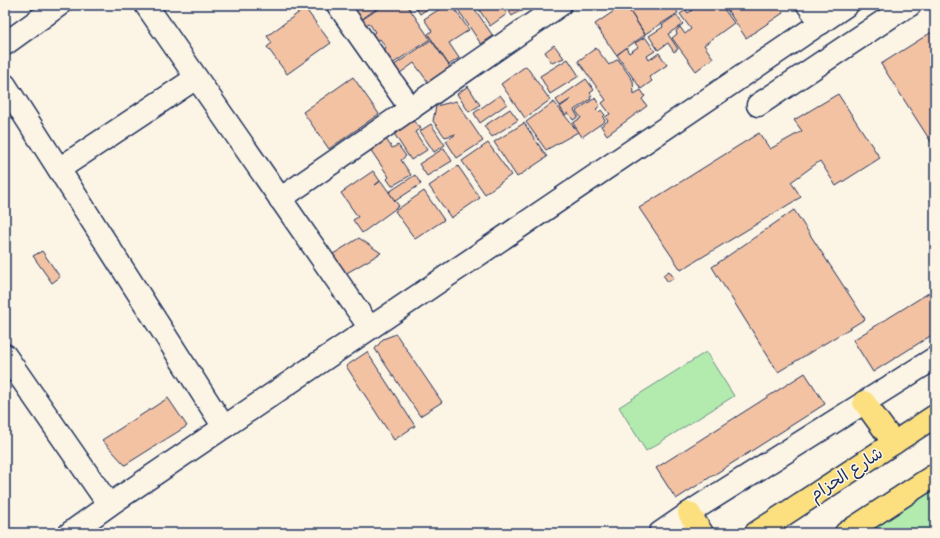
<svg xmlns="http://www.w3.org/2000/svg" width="940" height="538" font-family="Caveat,'Playpen Sans Arabic',sans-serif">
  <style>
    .green { fill: #b3ebae; stroke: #678d86 }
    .building { fill: #f3c2a3; stroke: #1b2f5e }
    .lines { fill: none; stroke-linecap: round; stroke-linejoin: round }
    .minor-casing { stroke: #1b2f5e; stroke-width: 25 }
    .major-casing { stroke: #1b2f5e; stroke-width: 25 }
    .minor { stroke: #fcf5e5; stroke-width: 22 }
    .major { stroke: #fce080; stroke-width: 22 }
    .labels { text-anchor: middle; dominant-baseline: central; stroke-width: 3; stroke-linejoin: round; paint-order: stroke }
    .street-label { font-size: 17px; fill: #1b2f5e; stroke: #fcf5e5 }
  </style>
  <rect width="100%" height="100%" fill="#fcf5e5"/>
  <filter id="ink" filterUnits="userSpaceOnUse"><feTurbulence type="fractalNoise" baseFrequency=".025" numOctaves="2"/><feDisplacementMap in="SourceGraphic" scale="8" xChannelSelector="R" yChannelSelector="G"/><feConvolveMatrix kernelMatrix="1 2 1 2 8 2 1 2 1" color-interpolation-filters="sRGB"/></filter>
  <g filter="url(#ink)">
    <g class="green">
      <path d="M706 352 734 396 646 451 619 407Z"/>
      <path d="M935 488V533H865Z"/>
    </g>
    <g class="building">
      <path d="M352 5H382L362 19Z"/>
      <path d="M384 5H407L430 39 392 64 384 53 386 48 380 39 376 41 365 39 375 32 369 23 361 28 357 23Z"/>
      <path d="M414 5H433L420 14Z"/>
      <path d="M446 5H452L469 30 449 43 459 58 449 65 428 34 432 31 424 19Z"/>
      <path d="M455 5H472L493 36 481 44Z"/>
      <path d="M476 5H501L507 14 490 26Z"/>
      <path d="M505 5H526L523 11 518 12 512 16Z"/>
      <path d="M623 5H626L645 35 616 55 595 24Z"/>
      <path d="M626 5H673L678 13 645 34Z"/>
      <path d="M677 5H687L680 10Z"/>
      <path d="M699 5H721L734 23 704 45 713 58 696 71 672 38 677 34 676 31 680 27 685 34 691 29 680 14 686 10 688 13Z"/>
      <path d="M724 5H778L783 13 746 38Z"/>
      <path d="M305 8 331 43 287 74 267 47 272 43 267 36Z"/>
      <path d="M676 15 683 24 668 34 678 49 674 52 668 43 658 50 649 36 663 27 662 25Z"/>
      <path d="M935 30V148L881 64Z"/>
      <path d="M645 37 655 51 647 56 649 60 659 53 667 65 649 77 652 81 641 89 617 55 626 48 629 53 638 47 635 43Z"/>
      <path d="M431 40 450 67 428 82 414 63 396 76 390 68Z"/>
      <path d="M554 45 564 58 552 63 545 52Z"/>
      <path d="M596 48 609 65 618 59 633 81 634 94 641 90 645 96 642 99 647 106 607 135 601 126 608 121 605 117 610 114 602 103 606 100 578 61Z"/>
      <path d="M568 59 579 76 550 94 540 76Z"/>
      <path d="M526 66 550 100 525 118 501 84Z"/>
      <path d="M353 77 379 114 329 149 303 112Z"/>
      <path d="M586 79 594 90 590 93 592 96 590 97 591 99 574 110 578 117 573 120 568 113 565 115 560 107 571 99 560 106 556 100Z"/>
      <path d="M468 86 480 105 469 112 457 94Z"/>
      <path d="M838 94 880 158 836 186 820 161 791 182 801 197 681 270 639 208 759 133 770 149 802 131 794 120Z"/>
      <path d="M500 95 507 104 480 123 474 113Z"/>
      <path d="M595 98 600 106 596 109 599 112 601 110 605 115 603 117 605 121 582 137 573 123 581 118 576 111Z"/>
      <path d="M456 101 483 141 457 158 446 141 456 134 445 137 433 121 436 106Z"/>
      <path d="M554 102 578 132 546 150 526 122Z"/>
      <path d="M510 109 518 120 492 137 484 126Z"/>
      <path d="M412 120 421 128 415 132 427 150 411 160 393 132Z"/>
      <path d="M524 123 547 157 517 177 494 142Z"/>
      <path d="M431 124 445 145 434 152 420 131Z"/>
      <path d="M386 139 392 148 398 145 406 156 401 160 411 175 392 186 387 179 389 177 370 149Z"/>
      <path d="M488 143 511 175 485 194 462 161Z"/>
      <path d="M444 148 452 161 427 176 419 164Z"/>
      <path d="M458 166 480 198 451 218 429 186Z"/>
      <path d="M373 171 380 181 375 185 381 181 399 206 362 233 353 220 358 217 341 193Z"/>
      <path d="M415 175 421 184 395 201 389 192Z"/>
      <path d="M424 191 444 220 415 239 395 211Z"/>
      <path d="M794 210 865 319 778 372 712 267Z"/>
      <path d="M359 238 381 253 345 274 333 254Z"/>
      <path d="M42 251 60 277 52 283 33 256Z"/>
      <path d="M669 271 674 278 668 282 663 275Z"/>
      <path d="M935 289V333L873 372 853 340Z"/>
      <path d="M396 334 442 402 420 416 375 349 383 339Z"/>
      <path d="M367 352 415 426 394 440 346 366Z"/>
      <path d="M805 373 825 404 676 499 656 468Z"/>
      <path d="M168 398 187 426 125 465 102 440Z"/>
    </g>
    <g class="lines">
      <g class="minor-casing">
        <g id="minor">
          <path d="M146 5 370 328"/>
          <path d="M338 5 411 109"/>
          <path d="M808 5 821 23"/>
          <path d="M5 44 59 5"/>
          <path d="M5 85 224 427"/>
          <path d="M758 105 899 11 910 5"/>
          <path d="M59 169 196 78"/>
          <path d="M280 199 560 5"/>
          <path d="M5 355 109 505"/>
          <path d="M70 533 109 505 847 5"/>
          <path d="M660 533 698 507 935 358"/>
        </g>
      </g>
      <g class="major-casing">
        <g id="major">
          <path d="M864 402 894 443"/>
          <path d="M689 513 702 533"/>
          <path d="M756 533 935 416"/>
          <path d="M846 533 935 475"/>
        </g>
      </g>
      <use href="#minor" class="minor"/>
      <use href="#major" class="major"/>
    </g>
  </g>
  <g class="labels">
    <g class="street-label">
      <text transform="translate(846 474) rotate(-33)">شارع الحزام</text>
    </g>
  </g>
  <rect width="940" height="538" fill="none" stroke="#fcf5e5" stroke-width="20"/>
  <rect x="10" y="10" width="920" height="518" fill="none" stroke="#1b2f5e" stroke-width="1.5" filter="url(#ink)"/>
</svg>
